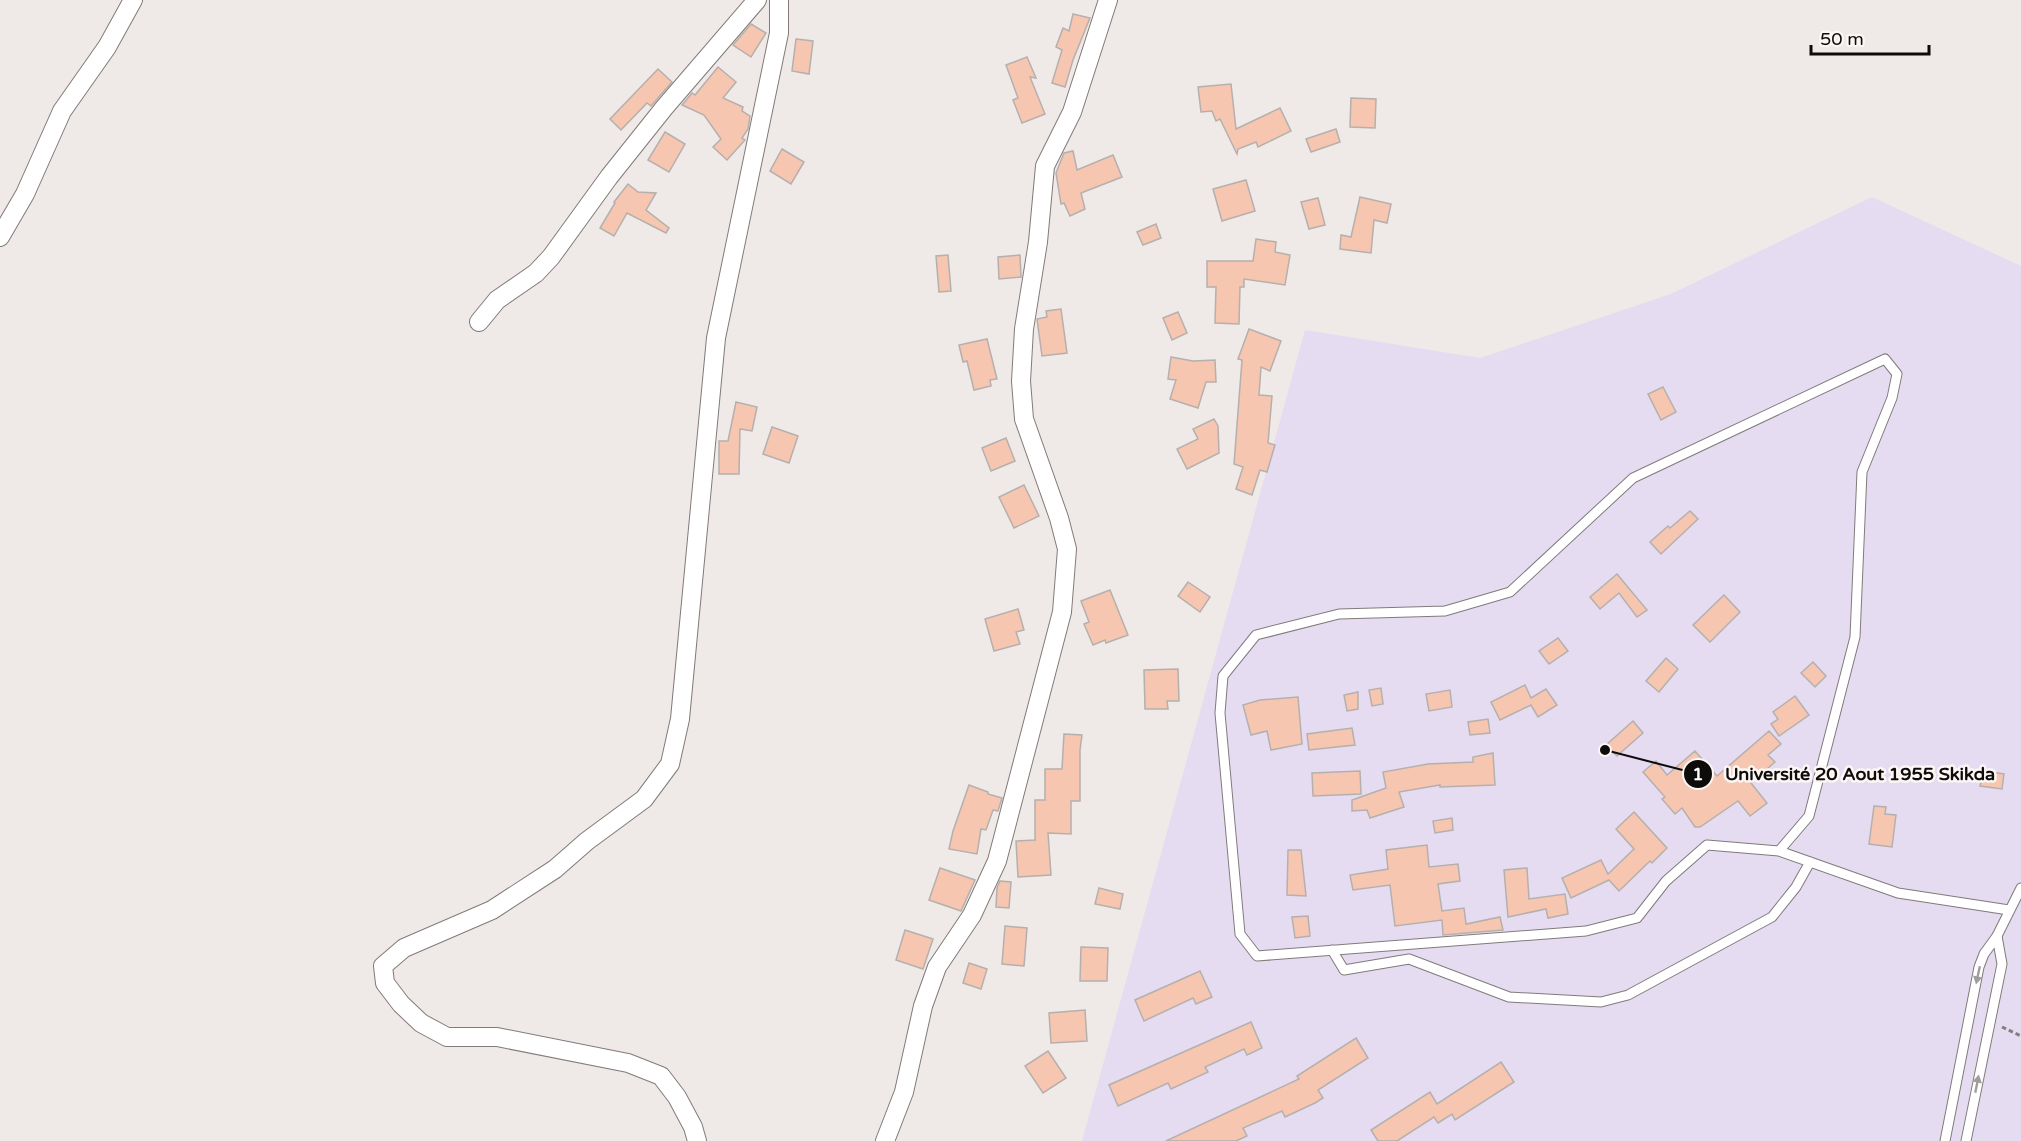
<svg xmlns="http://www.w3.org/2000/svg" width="2021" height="1141" font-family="'Varela Round',sans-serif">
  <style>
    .education { fill: #e5dcf2 }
    .building { fill: #f6c6b0; stroke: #b5b0ad; stroke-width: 1.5 }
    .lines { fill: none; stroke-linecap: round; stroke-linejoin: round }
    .service-casing { stroke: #807b79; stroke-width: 11 }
    .minor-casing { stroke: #807b79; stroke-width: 20 }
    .path { stroke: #827e7c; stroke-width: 3; stroke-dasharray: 4.5 3; stroke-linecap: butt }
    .service { stroke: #fff; stroke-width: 9 }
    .minor { stroke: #fff; stroke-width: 18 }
    .oneway { fill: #9f9e9d }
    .leader { fill: none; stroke: #0e0c0b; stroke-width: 2 }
    .callout-dot { fill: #0e0c0b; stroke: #fcf7f4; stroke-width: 2 }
    .mark-label { font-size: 18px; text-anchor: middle; font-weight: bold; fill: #fff }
    .callout-label { font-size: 18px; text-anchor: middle; font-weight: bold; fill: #0e0c0b; stroke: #fcf7f4; stroke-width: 5; stroke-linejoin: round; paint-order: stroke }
  </style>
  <rect width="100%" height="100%" fill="#efe9e7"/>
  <path class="education" d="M1872 197 2021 266V1141H1082L1305 330 1480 358 1671 294Z"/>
  <g class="building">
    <path d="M1073 14 1090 18 1073 60 1065 87 1052 83 1062 50 1056 47 1063 28 1069 31Z"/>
    <path d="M751 24 766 33 751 57 733 45Z"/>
    <path d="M796 39 813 41 809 74 792 71Z"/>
    <path d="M1027 57 1036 78 1030 77 1045 114 1022 123 1013 100 1018 98 1006 65Z"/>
    <path d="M718 67 736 82 723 98 743 107 742 111 750 116 748 129 742 138 745 140 727 160 713 147 721 139 704 115 682 105 692 93 695 95Z"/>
    <path d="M658 69 672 82 651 106 647 103 621 130 610 119Z"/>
    <path d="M1231 84 1236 129 1280 108 1291 131 1258 147 1256 142 1238 149 1237 154 1220 119 1216 121 1212 111 1201 112 1198 87Z"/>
    <path d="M1351 98 1376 99 1375 128 1350 127Z"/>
    <path d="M1336 129 1340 142 1311 152 1306 139Z"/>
    <path d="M665 132 685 144 669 172 648 160Z"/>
    <path d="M782 149 804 162 791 184 770 171Z"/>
    <path d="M1073 151 1077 170 1113 155 1122 177 1081 193 1085 209 1070 216 1064 203 1061 204 1056 173 1064 153Z"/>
    <path d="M1246 180 1255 211 1222 221 1213 189Z"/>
    <path d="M628 184 638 192 656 193 646 210 669 228 666 233 627 213 614 236 600 228 615 203 614 202Z"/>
    <path d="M1360 197 1391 204 1387 223 1374 220 1371 253 1340 249 1341 235 1351 237Z"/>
    <path d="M1318 198 1325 225 1309 229 1301 202Z"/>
    <path d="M1156 224 1161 238 1143 245 1137 232Z"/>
    <path d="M1256 239 1276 242 1275 252 1290 255 1285 285 1244 279V287H1240L1239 324 1215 323 1216 287H1207V261H1253Z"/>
    <path d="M948 255 951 291 939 292 936 256Z"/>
    <path d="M1020 255 1021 277 999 279 998 257Z"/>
    <path d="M1061 309 1067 353 1042 356 1037 319 1047 317 1046 311Z"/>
    <path d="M1178 312 1187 333 1172 340 1163 318Z"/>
    <path d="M1249 329 1281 341 1270 371 1261 367 1259 395 1272 396 1268 443 1275 445 1267 472 1260 470 1252 495 1236 489 1243 467 1234 464 1242 360 1238 359Z"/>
    <path d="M987 339 997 379 990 380 991 386 974 390 967 361 963 362 959 345Z"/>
    <path d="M1171 357 1193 361 1215 360 1216 382H1206L1198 408 1170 399 1176 380 1168 379Z"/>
    <path d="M1663 387 1676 412 1661 420 1648 394Z"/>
    <path d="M736 402 757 407 752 431 740 429 739 474H719V441H728Z"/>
    <path d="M1214 419 1218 426 1219 453 1187 469 1177 449 1198 439 1193 429Z"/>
    <path d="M772 427 798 436 789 463 763 454Z"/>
    <path d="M1006 438 1015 461 991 471 982 448Z"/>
    <path d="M1024 485 1039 516 1014 528 999 497Z"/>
    <path d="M1690 511 1698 519 1661 554 1650 542 1668 526 1670 528Z"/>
    <path d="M1617 574 1647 610 1637 617 1619 593 1600 609 1590 597Z"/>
    <path d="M1188 582 1210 597 1200 612 1178 596Z"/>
    <path d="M1110 590 1128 635 1106 643 1105 640 1093 645 1084 624 1089 622 1081 601Z"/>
    <path d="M1724 595 1740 612 1710 642 1693 625Z"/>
    <path d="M1018 609 1024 630 1016 632 1020 644 994 651 985 619Z"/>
    <path d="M1558 638 1568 651 1549 664 1539 651Z"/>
    <path d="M1666 658 1678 669 1659 692 1646 681Z"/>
    <path d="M1813 662 1826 676 1815 687 1801 673Z"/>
    <path d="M1178 669 1179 701H1167L1168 709H1145L1144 670Z"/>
    <path d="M1525 685 1531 698 1546 689 1557 705 1538 717 1531 705 1500 720 1491 702Z"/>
    <path d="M1381 688 1383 704 1372 706 1369 690Z"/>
    <path d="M1450 690 1452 707 1429 711 1426 694Z"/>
    <path d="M1358 692V709L1347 711 1344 695Z"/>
    <path d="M1795 696 1809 715 1779 736 1771 724 1778 719 1773 712Z"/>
    <path d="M1298 697 1302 744 1271 750 1267 731 1251 735 1243 705 1260 700Z"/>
    <path d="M1488 719 1490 733 1470 735 1468 722Z"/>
    <path d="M1633 721 1643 733 1617 756 1606 745Z"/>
    <path d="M1352 728 1355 745 1309 750 1307 734Z"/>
    <path d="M1769 731 1781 744 1768 755 1775 762 1751 783 1767 803 1750 816 1738 801 1700 827H1695L1682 808 1675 814 1662 799 1665 797 1643 772 1656 761 1667 775 1695 751 1717 776Z"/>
    <path d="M1064 734 1082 735 1080 750V801H1071V834L1048 833 1051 875 1018 877 1016 841 1035 840V800H1045V769H1062Z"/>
    <path d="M1493 753 1495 785 1440 787V785L1399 792 1404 807 1370 818 1367 810 1352 811V800L1386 788 1383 772 1428 764 1473 762V757Z"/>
    <path d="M1360 771 1361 794 1313 796 1312 773Z"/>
    <path d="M1983 771 2004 774 2002 789 1980 786Z"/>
    <path d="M969 785 988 792V794L1002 798 998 811 993 810 986 830 981 829 977 854 949 849 953 831Z"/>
    <path d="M1874 806 1886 807 1885 814 1896 815 1892 847 1869 844Z"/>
    <path d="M1634 812 1667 848 1652 863 1650 861 1619 891 1609 880 1571 898 1562 878 1601 860 1608 874 1634 849 1616 829Z"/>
    <path d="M1452 818 1453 830 1435 833 1433 821Z"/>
    <path d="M1427 845 1429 867 1458 864 1460 881 1438 884 1442 911 1464 908 1466 924 1500 917 1503 930 1443 935 1442 920 1395 926 1390 885 1353 890 1350 875 1388 869 1386 850Z"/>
    <path d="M1288 850H1301L1306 896 1287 895Z"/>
    <path d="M940 868 975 880 961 911 929 900Z"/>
    <path d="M1527 868 1529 899 1565 894 1568 914 1548 918 1546 909 1508 917 1504 870Z"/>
    <path d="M1000 881 1011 882 1009 908 996 907 997 888Z"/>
    <path d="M1099 888 1123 894 1120 909 1095 904Z"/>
    <path d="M1308 916 1310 936 1295 938 1292 917Z"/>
    <path d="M1005 926 1027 928 1024 966 1002 964Z"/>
    <path d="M905 930 933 939 923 969 896 960Z"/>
    <path d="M1081 947 1108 948 1107 981H1080Z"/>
    <path d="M969 963 987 969 981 989 963 983Z"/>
    <path d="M1200 971 1212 997 1196 1004 1193 998 1144 1021 1135 1000Z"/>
    <path d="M1085 1010 1087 1041 1051 1043 1049 1013Z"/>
    <path d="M1251 1022 1262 1048 1247 1055 1244 1049 1205 1067 1208 1072 1171 1089 1168 1083 1118 1106 1109 1085Z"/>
    <path d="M1356 1038 1368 1058 1318 1090 1323 1098 1315 1103 1285 1117 1282 1111 1243 1128 1247 1136 1236 1141H1166L1299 1079 1297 1076Z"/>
    <path d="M1048 1051 1066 1078 1043 1093 1025 1066Z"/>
    <path d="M1501 1062 1514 1082 1455 1120 1452 1114 1438 1123 1434 1117 1397 1141H1378L1371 1130 1430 1092 1437 1104Z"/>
  </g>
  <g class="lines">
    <g class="service-casing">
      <g id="service">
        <path d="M1779 851 1707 845 1666 881 1637 918 1586 931 1257 956 1240 934 1220 713 1223 676 1256 635 1339 614 1445 611 1510 592 1633 478 1885 359 1897 374 1892 398 1862 472 1855 637 1809 816 1779 851 1898 893 2009 910"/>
        <path d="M1997 936 2021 888"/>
        <path d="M1332 950 1344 970 1409 959 1509 997 1601 1002 1628 995 1772 917 1796 887 1810 862"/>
        <path d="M1945 1141 1979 967 1984 954 1997 936 2002 964 1966 1141"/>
      </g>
    </g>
    <g class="minor-casing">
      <g id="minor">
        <path d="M0 237 25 194 62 111 107 47 133 0"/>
        <path d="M479 322 497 300 536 273 551 257 609 177 664 108 757 0"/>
        <path d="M697 1141 693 1127 677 1097 661 1076 628 1063 497 1037H447L421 1023 401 1004 385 983 383 966 404 948 492 910 555 869 587 841 644 799 670 764 680 719 716 338 779 33V0"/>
        <path d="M885 1141 904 1092 923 1006 937 967 972 915 997 861 1062 612 1067 549 1059 518 1024 419 1021 381 1024 329 1038 242 1045 166 1072 112 1108 0"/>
      </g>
    </g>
    <path class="path" d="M2002 1027 2021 1036"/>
    <use href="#service" class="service"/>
    <use href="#minor" class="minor"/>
  </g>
  <defs><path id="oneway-solid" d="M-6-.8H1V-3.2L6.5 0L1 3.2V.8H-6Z" transform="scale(1.5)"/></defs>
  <g class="oneway">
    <use href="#oneway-solid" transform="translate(1978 975) rotate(102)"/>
    <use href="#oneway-solid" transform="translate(1977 1084) rotate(-79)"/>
  </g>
  <path class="leader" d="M1605 750L1698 774"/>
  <g class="callout-dot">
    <circle cx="1605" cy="750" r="6"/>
    <circle cx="1698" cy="774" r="15"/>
  </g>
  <g class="mark-label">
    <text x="1698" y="780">1</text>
  </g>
  <g class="callout-label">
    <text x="1860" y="780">Université 20 Aout 1955 Skikda</text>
  </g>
  <path d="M1811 45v9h118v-9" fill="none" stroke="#0e0c0b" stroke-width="3"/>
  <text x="1820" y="45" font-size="18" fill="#0e0c0b" stroke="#fcf7f4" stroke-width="4.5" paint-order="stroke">50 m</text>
</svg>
